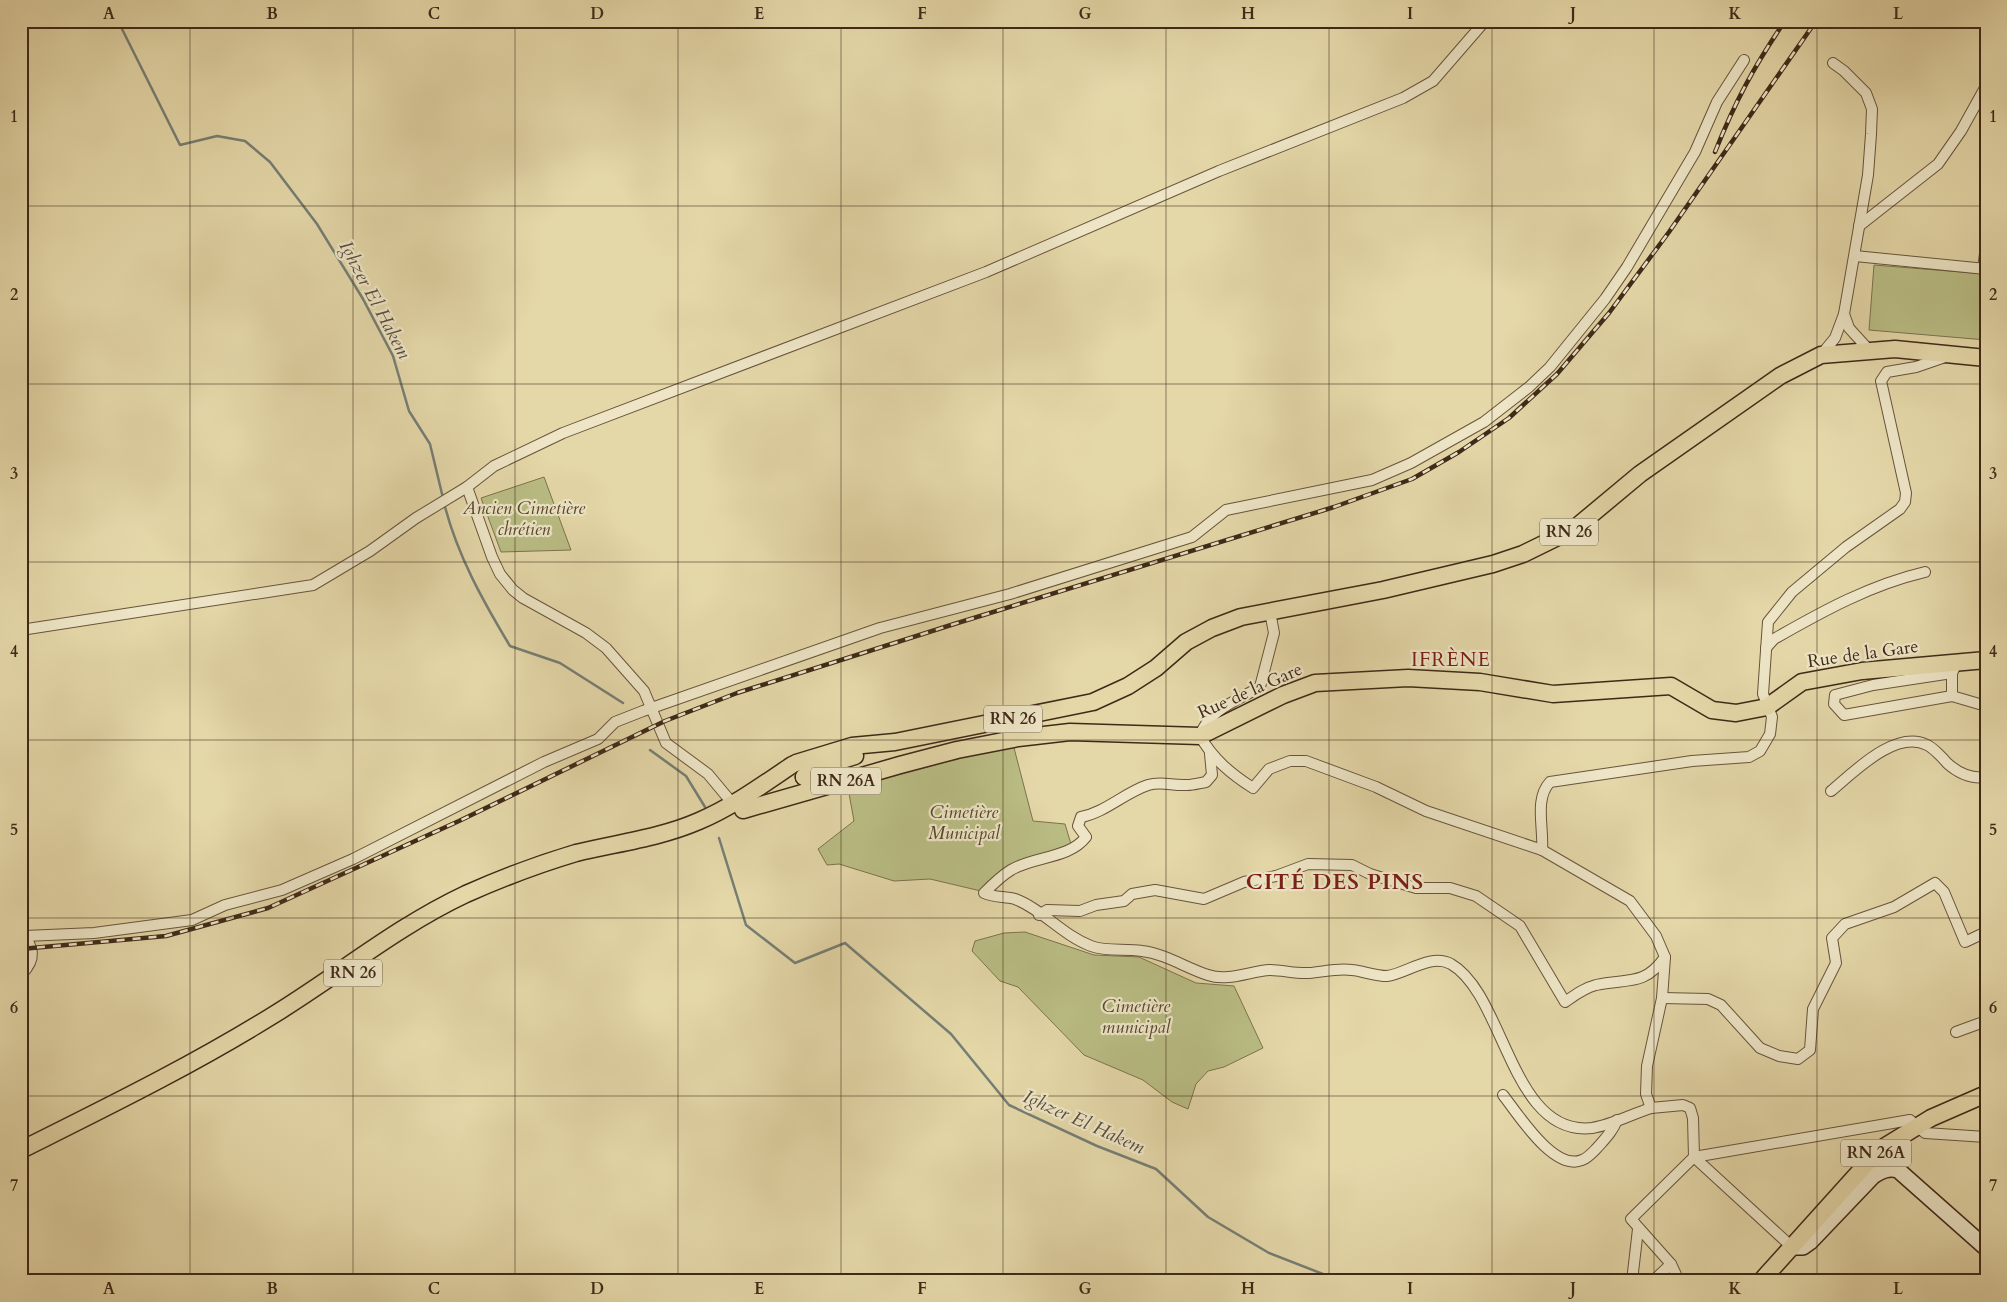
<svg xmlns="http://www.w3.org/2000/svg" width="2007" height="1302" font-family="Cardo,serif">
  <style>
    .green { fill: #b9bd84; stroke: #7c734e }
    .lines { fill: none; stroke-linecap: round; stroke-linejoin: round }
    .stream { stroke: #757e74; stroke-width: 2.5 }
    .street-casing { stroke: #68543c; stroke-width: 12 }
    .secondary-casing { stroke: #3f2918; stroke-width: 18 }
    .primary-casing { stroke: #3f2918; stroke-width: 19 }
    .street { stroke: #ede5c6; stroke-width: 10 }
    .secondary { stroke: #ede5c6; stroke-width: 15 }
    .primary { stroke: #e4d7a8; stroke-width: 16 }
    .rail-casing { stroke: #3f2918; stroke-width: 4.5 }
    .rail { stroke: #ede5c6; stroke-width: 2.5; stroke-dasharray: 8; stroke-linecap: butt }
    .grid { fill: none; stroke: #3f2918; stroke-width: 1; stroke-opacity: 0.55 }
    .labels { text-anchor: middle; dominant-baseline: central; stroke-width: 4.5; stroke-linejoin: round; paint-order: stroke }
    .shield { fill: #ede5c6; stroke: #73614c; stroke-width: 1 }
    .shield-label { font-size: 16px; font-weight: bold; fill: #3f2918 }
    .park-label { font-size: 18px; font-style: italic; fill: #57472e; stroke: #ede5c6 }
    .street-label { font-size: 18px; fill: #3f2918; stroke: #ede5c6 }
    .water-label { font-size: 19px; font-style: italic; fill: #564c3e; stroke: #ede5c6 }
    .quarter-label { font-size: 20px; letter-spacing: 1px; fill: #7a1f14; stroke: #ede5c6 }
    .district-label { font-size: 22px; font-weight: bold; letter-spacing: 1px; fill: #7a1f14; stroke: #ede5c6 }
    .neatline { fill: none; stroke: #3f2918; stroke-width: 2 }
    .grid-label { font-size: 16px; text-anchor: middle; font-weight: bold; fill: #3f2918 }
  </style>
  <rect width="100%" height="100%" fill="#e4d7a8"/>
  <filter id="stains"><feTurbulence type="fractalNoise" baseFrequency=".004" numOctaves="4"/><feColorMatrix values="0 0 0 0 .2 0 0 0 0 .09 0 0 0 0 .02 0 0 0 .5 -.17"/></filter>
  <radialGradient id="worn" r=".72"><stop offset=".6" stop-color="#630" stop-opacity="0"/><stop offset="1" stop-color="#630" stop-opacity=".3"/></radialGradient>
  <g class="green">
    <path d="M1874 265 1986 274V340L1869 330Z"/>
    <path d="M544 477 571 550 501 552 481 498Z"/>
    <path d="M1013 744 1033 821 1065 824 1071 844 1038 856 981 891 930 879 894 881 839 864 827 865 818 849 854 821 848 788Z"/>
    <path d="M1025 932 1094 955 1139 957 1196 983 1234 986 1263 1048 1224 1067 1208 1071 1196 1084 1188 1109 1172 1102 1143 1080 1084 1055 1018 987 1000 981 972 951 975 941 1004 933Z"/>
  </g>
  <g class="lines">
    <g class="stream">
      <path d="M118 21 180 145 217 136 245 141 270 162 317 224 363 299 393 356 409 411 430 444 443 498"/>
      <path d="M444 503C457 555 483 601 510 646L560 663 623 703"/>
      <path d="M650 750 686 776 705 807"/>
      <path d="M719 838 746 925 795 963 845 943 951 1034 1009 1105 1097 1146 1156 1169 1208 1217 1269 1253 1341 1281"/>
    </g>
    <g class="street-casing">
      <g id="street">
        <path d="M1859 226 1938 164 1961 131 1986 86"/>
        <path d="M1855 256 1986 269"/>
        <path d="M1983 269 1986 246"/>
        <path d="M1844 314 1849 328 1869 350"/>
        <path d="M1821 355 1835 338 1844 314 1868 175 1871 134 1872 109 1866 93 1844 71 1833 63"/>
        <path d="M467 487 492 557 500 574 513 590 523 598 586 633 606 648 644 691 666 743 708 774 733 804"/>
        <path d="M1270 612 1274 633 1260 687C1238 700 1208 710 1200 736 1213 759 1231 774 1253 788L1269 769 1290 761H1306L1376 787 1426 811 1542 850 1630 901 1656 936 1665 957 1662 998 1647 1066 1646 1094 1651 1108 1683 1105 1690 1108 1693 1118 1694 1157 1792 1247"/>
        <path d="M21 630 313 585 370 551 416 518 467 487 494 466 563 433 986 272 1219 171 1403 98 1433 81 1485 21"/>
        <path d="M1766 648 1774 639C1823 611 1870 585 1925 572"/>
        <path d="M1952 673V696L1986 706"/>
        <path d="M1952 696 1844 715 1834 704 1835 695 1873 685 1952 673 1958 661"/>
        <path d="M1210 754 1212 775 1206 782C1200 783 1193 785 1187 785 1173 786 1161 781 1148 785 1124 793 1106 812 1081 817L1078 826 1086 837C1069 859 1034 856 1011 870 1001 876 992 885 984 893 994 898 1005 896 1015 899 1042 909 1062 935 1091 946 1107 952 1125 948 1142 951 1166 954 1186 968 1208 975 1228 982 1250 971 1270 970 1283 970 1296 974 1309 973 1323 972 1337 968 1352 970 1363 971 1375 976 1387 976 1406 974 1430 953 1451 964 1505 995 1511 1137 1592 1128 1612 1125 1632 1114 1651 1108"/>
        <path d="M1831 791C1853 773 1895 729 1927 745 1932 747 1943 758 1947 763 1958 773 1971 779 1986 777"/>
        <path d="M1542 850C1544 828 1534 799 1550 782L1692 761 1749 757 1760 751 1770 734 1772 717 1763 694 1768 622 1792 592 1846 547 1900 509 1905 502 1906 493 1881 381 1887 372 1916 367 1945 357"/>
        <path d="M1039 915 1047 910 1080 911 1096 905 1124 901 1132 894 1155 890 1204 899 1244 882 1276 876 1308 864 1352 865 1370 874 1416 888H1450L1476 896 1520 926 1565 1002C1575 995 1584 988 1596 985 1627 978 1644 987 1665 957"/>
        <path d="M21 930C33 947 38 958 21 975"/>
        <path d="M25 936 94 933 192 920 225 905 282 890 353 859 544 762 598 739 615 722 643 711 880 628 1010 594 1192 537 1226 510 1372 480 1411 463 1484 422 1529 387 1550 367 1605 299 1627 267 1695 152 1717 102 1744 60"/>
        <path d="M1662 998 1708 999 1721 1005 1760 1048 1779 1056 1798 1059 1810 1050 1813 1009 1836 963 1832 938 1845 924 1894 907 1935 883 1944 892 1965 942 1986 932"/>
        <path d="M1956 1032 1986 1021"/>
        <path d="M1503 1095C1518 1114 1554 1172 1582 1160 1588 1158 1593 1152 1597 1148 1605 1139 1613 1131 1617 1120"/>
        <path d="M1632 1281 1638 1229"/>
        <path d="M1653 1281 1671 1264"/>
        <path d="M1679 1281 1671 1264 1631 1219 1694 1157 1910 1120 1925 1133 1986 1137"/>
      </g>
    </g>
    <g class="secondary-casing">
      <path id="secondary" d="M1792 1247H1803L1810 1242 1873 1176C1881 1171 1888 1167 1898 1170L1986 1248"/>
    </g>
    <g class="primary-casing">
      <g id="primary">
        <path d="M796 763 852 746 895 742 1093 702 1128 686 1156 668 1186 642 1212 628 1241 617 1383 590 1493 564 1523 554 1574 529 1640 474 1780 376 1821 355 1895 349 1986 358"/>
        <path d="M804 777H832"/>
        <path d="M804 777 826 765 855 756"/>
        <path d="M743 810 900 765 957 750 1018 738 1070 732 1200 736 1283 695 1315 683 1408 678 1480 682 1553 694 1671 686 1712 710 1736 713 1767 707 1802 682 1862 671 1986 660"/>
        <path d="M21 1150C107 1107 193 1065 275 1014 340 974 396 927 466 894 502 878 539 864 576 853 617 843 660 838 699 821 732 807 761 786 792 765"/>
        <path d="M1761 1281 1879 1150 1931 1118 1986 1094"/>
      </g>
    </g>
    <use href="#street" class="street"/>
    <use href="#secondary" class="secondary"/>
    <use href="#primary" class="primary"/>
    <g class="rail-casing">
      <g id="rail">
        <path d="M1715 152C1735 102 1754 66 1785 21"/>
        <path d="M21 949 166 936 268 908 459 821 665 721 737 693 951 625 1334 507 1412 479 1459 452 1509 418 1557 374 1609 313 1669 232 1816 21"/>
      </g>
    </g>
    <use href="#rail" class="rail"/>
  </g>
  <path class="grid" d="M190 21V1281M353 21V1281M515 21V1281M678 21V1281M841 21V1281M1003 21V1281M1166 21V1281M1329 21V1281M1492 21V1281M1654 21V1281M1817 21V1281M21 206H1986M21 384H1986M21 562H1986M21 740H1986M21 918H1986M21 1096H1986"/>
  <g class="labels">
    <g class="shield">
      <rect x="1540" y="518.5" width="58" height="27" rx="4"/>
      <rect x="984" y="705.5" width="58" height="27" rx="4"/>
      <rect x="811" y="767.5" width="70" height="27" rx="4"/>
      <rect x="324" y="959.5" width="58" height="27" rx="4"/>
      <rect x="1841" y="1139.5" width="70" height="27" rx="4"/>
    </g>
    <g class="shield-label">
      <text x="1569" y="532">RN 26</text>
      <text x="1013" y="719">RN 26</text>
      <text x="846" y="781">RN 26A</text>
      <text x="353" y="973">RN 26</text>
      <text x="1876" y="1153">RN 26A</text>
    </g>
    <g class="park-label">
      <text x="524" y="508">Ancien Cimetière<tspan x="524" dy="21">chrétien</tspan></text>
      <text x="964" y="812">Cimetière<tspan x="964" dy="21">Municipal</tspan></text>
      <text x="1136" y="1006">Cimetière<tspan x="1136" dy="21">municipal</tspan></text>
    </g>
    <g class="street-label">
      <text transform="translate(1863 654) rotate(-8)">Rue de la Gare</text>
      <text transform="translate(1250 691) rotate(-24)">Rue de la Gare</text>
    </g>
    <g class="water-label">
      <text transform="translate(375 300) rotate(62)">Ighzer El Hakem</text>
      <text transform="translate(1084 1122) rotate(24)">Ighzer El Hakem</text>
    </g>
    <g class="quarter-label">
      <text x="1451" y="659">IFRÈNE</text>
    </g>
    <g class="district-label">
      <text x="1335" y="882">CITÉ DES PINS</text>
    </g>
  </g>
  <rect width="2007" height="1302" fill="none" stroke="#e4d7a8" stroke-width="55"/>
  <rect x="28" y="28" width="1952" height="1246" class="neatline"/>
  <g class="grid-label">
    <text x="109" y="19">A</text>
    <text x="272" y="19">B</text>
    <text x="434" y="19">C</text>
    <text x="597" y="19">D</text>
    <text x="759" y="19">E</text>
    <text x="922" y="19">F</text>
    <text x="1085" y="19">G</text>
    <text x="1248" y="19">H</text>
    <text x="1410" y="19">I</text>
    <text x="1573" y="19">J</text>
    <text x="1735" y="19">K</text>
    <text x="1898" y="19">L</text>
    <text x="14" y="122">1</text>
    <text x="1993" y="122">1</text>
    <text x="14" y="300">2</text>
    <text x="1993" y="300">2</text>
    <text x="14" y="479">3</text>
    <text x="1993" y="479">3</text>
    <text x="14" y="657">4</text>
    <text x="1993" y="657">4</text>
    <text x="14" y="835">5</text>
    <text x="1993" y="835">5</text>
    <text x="14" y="1013">6</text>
    <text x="1993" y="1013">6</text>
    <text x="14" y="1191">7</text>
    <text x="1993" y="1191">7</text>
    <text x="109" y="1294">A</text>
    <text x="272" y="1294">B</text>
    <text x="434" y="1294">C</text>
    <text x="597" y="1294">D</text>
    <text x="759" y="1294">E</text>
    <text x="922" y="1294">F</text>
    <text x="1085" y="1294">G</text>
    <text x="1248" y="1294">H</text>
    <text x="1410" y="1294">I</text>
    <text x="1573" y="1294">J</text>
    <text x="1735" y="1294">K</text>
    <text x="1898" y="1294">L</text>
  </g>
  <rect width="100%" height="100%" filter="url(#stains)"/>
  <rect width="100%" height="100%" fill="url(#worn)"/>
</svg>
